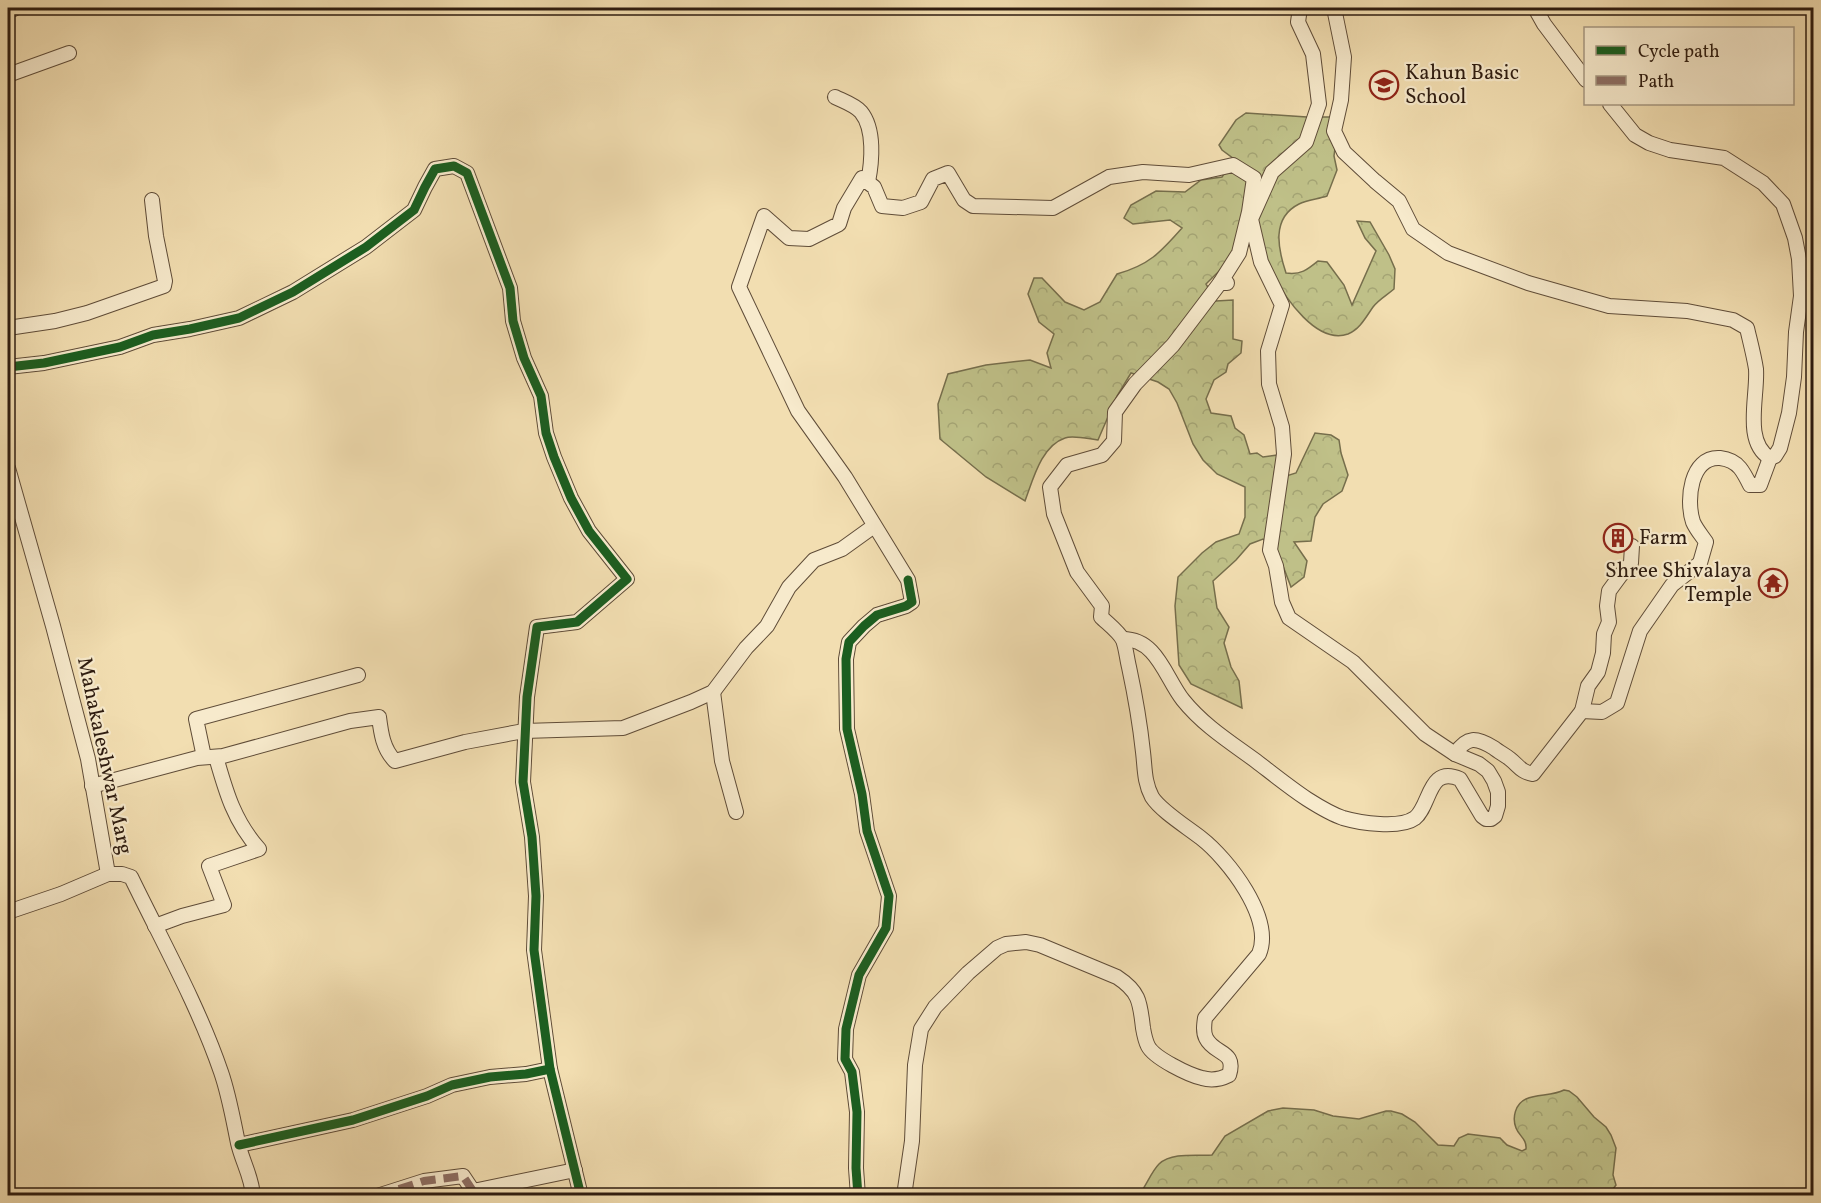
<svg xmlns="http://www.w3.org/2000/svg" width="1821" height="1203" font-family="Vollkorn,serif">
  <style>
    .forest { fill: url(#forest-crowns); stroke: #766e4c; stroke-width: 1.5 }
    .lines { fill: none; stroke-linecap: round; stroke-linejoin: round }
    .minor-casing { stroke: #5f4c38; stroke-width: 16 }
    .minor { stroke: #f7eacc; stroke-width: 14 }
    .quiet { stroke: #8d6e63; stroke-width: 8; stroke-dasharray: 15 8; stroke-linecap: butt }
    .cycleway-casing { stroke: #f7eacc; stroke-width: 13 }
    .cycleway { stroke: #1b5e20; stroke-width: 9 }
    .labels { text-anchor: middle; dominant-baseline: central; stroke-width: 4.5; stroke-linejoin: round; paint-order: stroke }
    .poi-label { font-size: 21px; fill: #2e1c10; stroke: #f7eacc; text-anchor: start }
    .street-label { font-size: 21px; fill: #2e1c10; stroke: #f7eacc }
  </style>
  <defs>
    <pattern id="forest-crowns" width="20" height="18" patternUnits="userSpaceOnUse" patternTransform="scale(1.5)"><rect width="20" height="18" fill="#bfc088"/><path d="M2 6a3 3 0 1 1 6 0M12 15a3 3 0 1 1 6 0" fill="none" stroke="#a4a474"/></pattern>
  </defs>
  <rect width="100%" height="100%" fill="#f2deb1"/>
  <filter id="stains"><feTurbulence type="fractalNoise" baseFrequency=".00333" numOctaves="4"/><feColorMatrix values="0 0 0 0 .2 0 0 0 0 .09 0 0 0 0 .02 0 0 0 .5 -.17"/></filter>
  <radialGradient id="worn" r=".72"><stop offset=".6" stop-color="#630" stop-opacity="0"/><stop offset="1" stop-color="#630" stop-opacity=".3"/></radialGradient>
  <g class="forest">
    <path d="M1246 113 1307 117H1339L1334 156 1337 170 1327 196C1318 199 1307 200 1299 204 1271 218 1278 249 1286 273 1301 275 1307 270 1318 261L1327 262 1344 285 1352 305 1376 251 1365 238 1357 221 1370 222 1389 255 1395 269 1394 289C1387 295 1378 300 1373 307 1366 317 1360 329 1348 334 1317 345 1285 298 1273 274 1267 263 1264 251 1259 239 1238 252 1223 267 1206 284L1216 301 1233 300V339L1242 341 1241 353 1228 364 1226 372 1214 380 1206 399 1211 413 1231 416 1235 428 1244 435 1250 454 1257 453 1263 457 1278 455 1274 474 1280 478 1296 473 1315 433 1331 435 1339 440 1341 453 1348 475 1342 491 1323 504 1315 517 1311 541 1294 542 1307 561 1304 577 1291 587 1278 553 1263 539 1250 544 1236 560 1213 581 1217 608 1229 627 1224 643 1231 667 1239 681 1242 708 1191 684 1179 665 1175 606 1178 577 1202 553 1216 542 1239 534 1245 517V487L1217 474 1203 460 1193 444 1177 403 1169 389 1158 382 1131 373 1117 396 1098 440C1089 439 1073 435 1065 438 1041 446 1033 480 1025 501L986 477 940 439 938 404 948 374 986 365 1030 360 1051 368 1047 353 1054 334 1039 322 1028 294 1034 278H1042L1065 302 1084 310 1100 302 1117 274C1149 265 1160 253 1182 228L1170 220 1133 224 1124 218 1131 205 1156 191 1185 192 1201 180 1222 177 1234 159 1222 150 1219 145 1236 120Z"/>
    <path d="M1564 1090 1569 1091 1577 1097 1594 1117 1606 1127 1611 1135 1616 1148 1613 1175 1616 1185 1613 1189 1609 1191C1602 1189 1592 1192 1587 1196L1124 1195 1133 1189H1143C1148 1181 1153 1170 1159 1164 1172 1152 1197 1156 1212 1155L1225 1136 1268 1111 1283 1108 1314 1110 1333 1116 1359 1119 1386 1111H1391L1402 1114 1415 1122 1438 1145 1454 1146 1459 1138 1468 1134 1500 1138 1507 1145 1522 1151 1526 1149C1527 1139 1519 1136 1516 1128 1512 1118 1515 1104 1526 1099 1538 1094 1552 1096 1564 1090Z"/>
  </g>
  <g class="lines">
    <g class="minor-casing">
      <g id="minor">
        <path d="M1334 8 1344 57 1341 100 1334 131 1344 152 1375 181 1399 201 1413 229 1448 253 1528 283 1609 306 1687 311 1733 320 1747 328C1750 341 1754 356 1756 369 1758 396 1743 442 1770 458L1775 456 1780 448 1789 413 1794 377 1796 332 1801 296 1799 259 1795 238 1783 204 1763 183 1724 158 1670 150 1649 143 1635 135 1610 104"/>
        <path d="M1535 8 1544 24 1586 80"/>
        <path d="M8 11 14 9"/>
        <path d="M8 75 69 53"/>
        <path d="M835 97C843 101 855 105 861 112 875 129 872 162 868 182"/>
        <path d="M8 328 55 321 87 313 164 286 165 281 156 236 152 200"/>
        <path d="M8 367 44 363 120 347 153 335 190 329 239 318 293 292 366 247 414 210 425 187 435 169 454 166 467 173 510 288 513 321 524 358 541 396 546 433 554 457 571 498 589 531 627 579 577 622 537 627 527 697 523 782 532 837 536 896 534 950 550 1069 581 1196"/>
        <path d="M8 468 53 626 88 759 108 874"/>
        <path d="M1123 639C1157 639 1165 677 1183 700 1203 725 1230 742 1256 761 1273 774 1289 787 1307 799 1318 806 1331 814 1343 818 1360 823 1400 829 1415 818 1431 805 1428 765 1460 779L1482 816 1486 819H1491L1495 816 1498 806V792L1494 781 1488 771 1479 764 1455 754 1425 734 1353 662 1289 618 1282 602 1276 566 1270 550 1284 454 1282 427 1269 384 1268 351 1282 305 1261 262 1251 219 1272 172 1306 142 1319 104 1313 54 1298 22 1300 8"/>
        <path d="M713 692 722 761 736 812"/>
        <path d="M1582 711 1588 686 1598 672 1603 653 1604 634 1609 622 1607 606 1609 591 1620 576 1631 563 1632 546"/>
        <path d="M1455 754C1467 736 1476 737 1494 748 1499 752 1505 755 1510 759 1519 766 1521 772 1533 774L1582 711 1602 712 1617 703 1640 631 1672 585 1700 563 1706 542C1702 536 1696 529 1693 522 1686 501 1690 456 1720 458 1729 459 1735 462 1740 468 1744 473 1747 479 1750 485H1760L1770 458"/>
        <path d="M204 757 196 719 358 675"/>
        <path d="M92 786 197 758 223 756 350 721 379 717C381 733 383 749 395 761L465 742 524 731 623 728 691 702 713 692 746 648 767 626 789 587 814 560 842 549 874 526"/>
        <path d="M8 912 61 894 108 874H122L131 877C162 941 198 1005 221 1072 229 1095 233 1119 238 1143 242 1161 252 1177 253 1196"/>
        <path d="M155 926 182 916 224 905 209 866 259 849C234 821 226 792 216 757"/>
        <path d="M239 1145 353 1120 427 1096 452 1085 490 1077 526 1074 550 1069"/>
        <path d="M377 1196 424 1181 463 1176 473 1191 575 1170"/>
        <path d="M858 1196 856 1168 857 1112 852 1072 845 1059 846 1029 859 975 886 928 889 896 867 831 862 794 847 729 846 659 849 642 864 626 877 615 906 606 912 602 908 580 845 477 798 411 739 287 764 216 789 238 809 239 839 224 844 208 862 178 874 187 882 206 903 208 921 202 933 179 948 173 964 200 973 206 1053 208 1109 177 1143 172 1189 175 1233 165 1254 178 1249 212 1239 253 1220 283"/>
        <path d="M904 1196 912 1141 915 1065 921 1029 935 1007 968 973 997 948 1006 944 1026 942 1040 945 1117 977C1140 992 1140 1003 1143 1028 1144 1034 1145 1040 1148 1046 1154 1058 1189 1075 1202 1078 1212 1081 1221 1079 1229 1075 1237 1050 1214 1055 1206 1038 1203 1032 1204 1025 1205 1018L1259 954C1274 918 1228 859 1201 838 1187 827 1161 811 1152 797 1144 782 1145 768 1143 752 1140 724 1135 695 1129 667 1127 659 1126 648 1123 640 1119 632 1107 623 1101 617L1102 606 1077 572 1054 514 1050 487 1067 465 1102 455 1114 441 1115 412 1135 384 1173 345 1220 283H1227"/>
      </g>
    </g>
    <use href="#minor" class="minor"/>
    <path class="quiet" d="M377 1196 424 1181 463 1176 473 1191"/>
    <g class="cycleway-casing">
      <g id="cycleway">
        <path d="M8 367 44 363 120 347 153 335 190 329 239 318 293 292 366 247 414 210 425 187 435 169 454 166 467 173 510 288 513 321 524 358 541 396 546 433 554 457 571 498 589 531 627 579 577 622 537 627 527 697 523 782 532 837 536 896 534 950 550 1069 581 1196"/>
        <path d="M239 1145 353 1120 427 1096 452 1085 490 1077 526 1074 550 1069"/>
        <path d="M858 1196 856 1168 857 1112 852 1072 845 1059 846 1029 859 975 886 928 889 896 867 831 862 794 847 729 846 659 849 642 864 626 877 615 906 606 912 602 908 580"/>
      </g>
    </g>
    <use href="#cycleway" class="cycleway"/>
  </g>
  <defs>
    <g id="school-ring" transform="scale(1.5)"><circle r="9.5" fill="#f7eacc" stroke="#8f2418" stroke-width="1.5"/><path d="M0-5L7-2L0 1L-7-2ZM-4 1L0 2.5L4 1V4Q0 6-4 4Z" fill="#8f2418"/></g>
    <g id="building-ring" transform="scale(1.5)"><circle r="9.5" fill="#f7eacc" stroke="#8f2418" stroke-width="1.5"/><path d="M-4-6H4V6H1V3H-1V6H-4ZM-2.5-4.3h1.7v1.8h-1.7ZM.8-4.3h1.7v1.8H.8ZM-2.5-1h1.7V.8h-1.7ZM.8-1h1.7V.8H.8Z" fill="#8f2418"/></g>
    <g id="temple-ring" transform="scale(1.5)"><circle r="9.5" fill="#f7eacc" stroke="#8f2418" stroke-width="1.5"/><path d="M0-6L5-2H3V0L6.5 2.5H4V6H1.5V3h-3V6H-4V2.5H-6.5L-3 0V-2H-5Z" fill="#8f2418"/></g>
  </defs>
  <g fill-rule="evenodd">
    <use href="#school-ring" x="1384" y="85"/>
    <use href="#building-ring" x="1618" y="538"/>
    <use href="#temple-ring" x="1773" y="583"/>
  </g>
  <g class="labels">
    <g class="poi-label">
      <text x="1405" y="73">Kahun Basic<tspan x="1405" dy="24">School</tspan></text>
      <text x="1639" y="538">Farm</text>
      <text x="1752" y="571" text-anchor="end">Shree Shivalaya<tspan x="1752" dy="24">Temple</tspan></text>
    </g>
    <g class="street-label">
      <text transform="translate(104 756) rotate(78)">Mahakaleshwar Marg</text>
    </g>
  </g>
  <rect width="1821" height="1203" fill="none" stroke="#f2deb1" stroke-width="30"/>
  <rect x="9" y="9" width="1803" height="1185" fill="none" stroke="#2e1c10" stroke-width="3"/>
  <rect x="15" y="15" width="1791" height="1173" fill="none" stroke="#2e1c10" stroke-width="1.5"/>
  <rect x="1584" y="27" width="210" height="78" fill="#f7eacc" stroke="#a79881" stroke-width="1.5"/>
  <rect x="1596" y="46" width="30" height="9" fill="#1b5e20" stroke="#a79881" stroke-width="1.5"/>
  <text x="1638" y="57" font-size="18" fill="#2e1c10">Cycle path</text>
  <rect x="1596" y="76" width="30" height="9" fill="#8d6e63" stroke="#a79881" stroke-width="1.5"/>
  <text x="1638" y="87" font-size="18" fill="#2e1c10">Path</text>
  <rect width="100%" height="100%" filter="url(#stains)"/>
  <rect width="100%" height="100%" fill="url(#worn)"/>
</svg>
